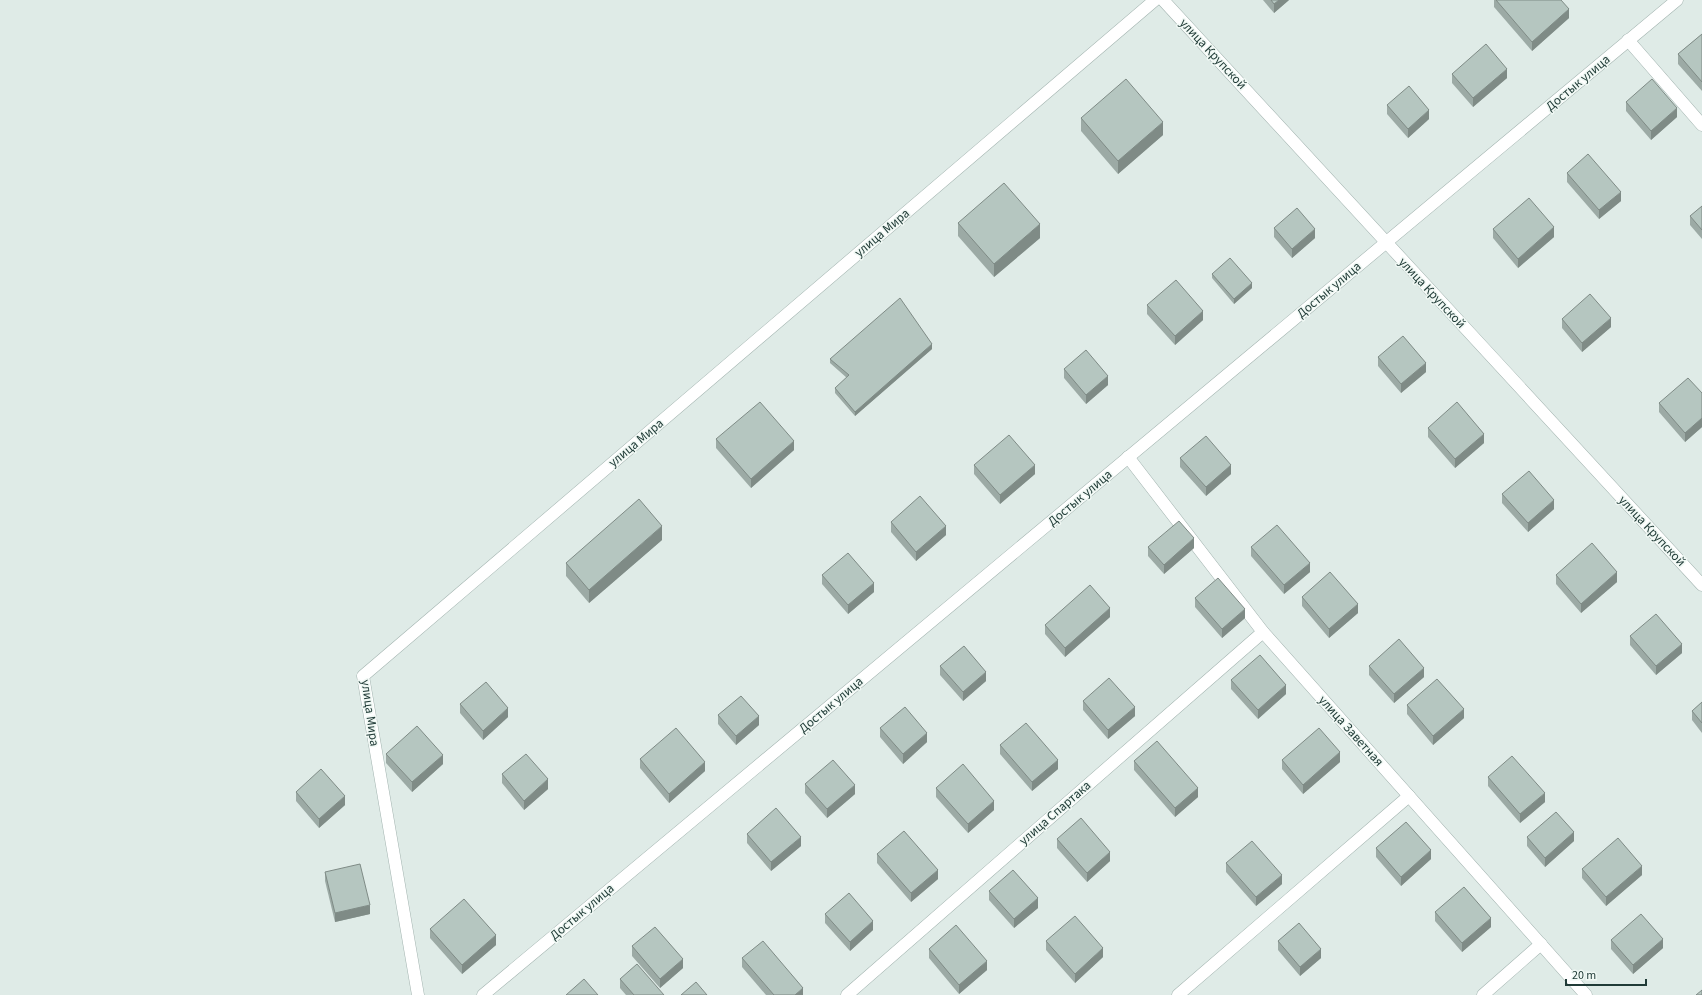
<svg xmlns="http://www.w3.org/2000/svg" width="1702" height="995" font-family="'Source Sans 3',sans-serif">
  <style>
    .lines { fill: none; stroke-linecap: round; stroke-linejoin: round }
    .minor-casing { stroke: #a2b3af; stroke-width: 13 }
    .minor { stroke: #fff; stroke-width: 12 }
    .wall { fill: #9caaa5 }
    .shaded-wall { fill: #7f8b86 }
    .building { fill: #b5c6c0; stroke: #7f8b86 }
    .labels { text-anchor: middle; dominant-baseline: central; stroke-width: 3; stroke-linejoin: round; paint-order: stroke }
    .street-label { font-size: 13px; fill: #203b37; stroke: #f0f8f4 }
  </style>
  <rect width="100%" height="100%" fill="#dfebe7"/>
  <g class="lines">
    <g class="minor-casing">
      <g id="minor">
        <path d="M1163 0 1702 585"/>
        <path d="M1628 40 1702 125"/>
        <path d="M1128 457 1263 632 1586 995"/>
        <path d="M418 995 363 676 1155 0"/>
        <path d="M483 995 1677 0"/>
        <path d="M847 995 1263 632"/>
        <path d="M1178 995 1409 796"/>
        <path d="M1483 995 1541 944"/>
      </g>
    </g>
    <use href="#minor" class="minor"/>
  </g>
  <g class="wall">
    <path d="M1263 0H1289L1274 13Z"/>
    <path d="M1494 0H1561L1569 18 1532 51 1494 7Z"/>
    <path d="M1702 34V91L1678 64V54Z"/>
    <path d="M1452 74 1507 78 1473 107 1452 83Z"/>
    <path d="M1626 102 1677 117 1651 140 1626 111Z"/>
    <path d="M1387 105 1429 119 1408 138 1387 114Z"/>
    <path d="M1081 118 1163 135 1118 174 1081 131Z"/>
    <path d="M1567 173 1621 201 1599 219 1567 182Z"/>
    <path d="M1702 206V239L1690 225V216Z"/>
    <path d="M958 223 1040 238 994 277 958 236Z"/>
    <path d="M1274 228 1315 238 1292 258 1274 237Z"/>
    <path d="M1493 229 1554 237 1518 268 1493 238Z"/>
    <path d="M1212 274 1252 288 1234 304 1212 278Z"/>
    <path d="M1147 305 1203 320 1175 345 1147 314Z"/>
    <path d="M1562 319 1611 327 1582 352 1562 328Z"/>
    <path d="M932 349 855 416 835 393V388L847 378 830 363V359Z"/>
    <path d="M1378 357 1426 372 1401 393 1378 366Z"/>
    <path d="M1064 369 1108 385 1086 404 1064 378Z"/>
    <path d="M1702 393V427L1685 442 1659 412V403Z"/>
    <path d="M1428 428 1484 443 1455 468 1428 437Z"/>
    <path d="M716 439 794 450 751 488 716 448Z"/>
    <path d="M1180 458 1231 474 1206 496 1180 467Z"/>
    <path d="M974 465 1035 474 1000 504 974 474Z"/>
    <path d="M1502 494 1554 509 1528 532 1502 503Z"/>
    <path d="M891 522 946 535 916 561 891 532Z"/>
    <path d="M662 540 589 603 566 576V563Z"/>
    <path d="M1148 547 1194 548 1164 574 1148 556Z"/>
    <path d="M1251 547 1310 572 1284 594 1251 556Z"/>
    <path d="M822 575 874 592 848 614 822 584Z"/>
    <path d="M1556 575 1617 582 1581 613 1556 584Z"/>
    <path d="M1302 597 1358 613 1329 638 1302 606Z"/>
    <path d="M1195 598 1245 618 1222 638 1195 607Z"/>
    <path d="M1110 617 1065 657 1045 634V625Z"/>
    <path d="M1630 636 1682 653 1656 675 1630 645Z"/>
    <path d="M940 666 986 681 963 701 940 675Z"/>
    <path d="M1369 666 1424 677 1394 703 1369 675Z"/>
    <path d="M1231 680 1286 694 1258 719 1231 689Z"/>
    <path d="M1083 701 1135 716 1108 739 1083 710Z"/>
    <path d="M1702 702V733L1692 720V711Z"/>
    <path d="M460 704 508 717 483 740 460 713Z"/>
    <path d="M1407 705 1464 718 1433 745 1407 714Z"/>
    <path d="M718 715 759 725 736 745 718 724Z"/>
    <path d="M880 728 927 742 903 764 880 737Z"/>
    <path d="M1000 745 1058 769 1032 791 1000 754Z"/>
    <path d="M386 754 443 764 412 792 386 763Z"/>
    <path d="M640 759 705 771 669 803 640 768Z"/>
    <path d="M1282 760 1340 762 1303 794 1282 769Z"/>
    <path d="M1134 761 1198 797 1175 817 1134 770Z"/>
    <path d="M502 774 548 789 524 810 502 783Z"/>
    <path d="M1488 777 1545 802 1520 823 1488 786Z"/>
    <path d="M805 784 855 794 827 818 805 793Z"/>
    <path d="M936 788 994 810 968 833 936 797Z"/>
    <path d="M296 792 345 805 319 828 296 801Z"/>
    <path d="M747 834 801 846 771 871 747 843Z"/>
    <path d="M1527 837 1574 841 1545 867 1527 846Z"/>
    <path d="M1057 839 1110 861 1087 882 1057 848Z"/>
    <path d="M1376 848 1431 859 1401 886 1376 857Z"/>
    <path d="M877 854 938 879 911 902 877 863Z"/>
    <path d="M1226 863 1282 884 1256 906 1226 872Z"/>
    <path d="M1582 869 1642 875 1606 906 1582 878Z"/>
    <path d="M325 872 370 914 335 922 325 881Z"/>
    <path d="M989 891 1038 908 1014 928 989 900Z"/>
    <path d="M1435 912 1491 927 1462 952 1435 921Z"/>
    <path d="M825 914 873 930 850 951 825 923Z"/>
    <path d="M430 929 496 945 462 974 430 938Z"/>
    <path d="M1611 940 1663 948 1633 974 1611 949Z"/>
    <path d="M1046 941 1103 957 1075 983 1046 950Z"/>
    <path d="M1278 941 1321 958 1300 976 1278 950Z"/>
    <path d="M632 946 683 968 660 988 632 956Z"/>
    <path d="M929 949 987 970 959 994 929 958Z"/>
    <path d="M742 958 803 995H766L742 967Z"/>
    <path d="M620 979 664 995H626L620 988Z"/>
  </g>
  <g class="shaded-wall">
    <path d="M1279 0H1289L1274 13V4Z"/>
    <path d="M1569 9V18L1532 51V42Z"/>
    <path d="M1507 69V78L1473 107V98Z"/>
    <path d="M1677 108V117L1651 140V131Z"/>
    <path d="M1429 110V119L1408 138V129Z"/>
    <path d="M1163 122V135L1118 174V161Z"/>
    <path d="M1621 192V201L1599 219V210Z"/>
    <path d="M1040 224V238L994 277V264Z"/>
    <path d="M1554 227V237L1518 268V259Z"/>
    <path d="M1315 229V238L1292 258V249Z"/>
    <path d="M1252 283V288L1234 304V299Z"/>
    <path d="M1203 311V320L1175 345V336Z"/>
    <path d="M1611 318V327L1582 352V343Z"/>
    <path d="M932 344V349L855 416V412Z"/>
    <path d="M1426 363V372L1401 393V384Z"/>
    <path d="M1108 376V385L1086 404V395Z"/>
    <path d="M1702 418V427L1685 442V433Z"/>
    <path d="M1484 434V443L1455 468V459Z"/>
    <path d="M794 441V450L751 488V479Z"/>
    <path d="M1035 465V474L1000 504V495Z"/>
    <path d="M1231 465V474L1206 496V487Z"/>
    <path d="M1554 500V509L1528 532V523Z"/>
    <path d="M662 526V540L589 603V590Z"/>
    <path d="M946 526V535L916 561V552Z"/>
    <path d="M1194 538V548L1164 574V565Z"/>
    <path d="M1310 563V572L1284 594V585Z"/>
    <path d="M1617 572V582L1581 613V604Z"/>
    <path d="M874 583V592L848 614V605Z"/>
    <path d="M1358 604V613L1329 638V629Z"/>
    <path d="M1110 608V617L1065 657V648Z"/>
    <path d="M1245 609V618L1222 638V629Z"/>
    <path d="M1682 644V653L1656 675V666Z"/>
    <path d="M1424 668V677L1394 703V694Z"/>
    <path d="M986 672V681L963 701V692Z"/>
    <path d="M1286 685V694L1258 719V710Z"/>
    <path d="M1135 707V716L1108 739V730Z"/>
    <path d="M508 708V717L483 740V731Z"/>
    <path d="M1464 709V718L1433 745V736Z"/>
    <path d="M759 716V725L736 745V736Z"/>
    <path d="M927 733V742L903 764V754Z"/>
    <path d="M1340 752V762L1303 794V785Z"/>
    <path d="M443 755V764L412 792V782Z"/>
    <path d="M1058 760V769L1032 791V782Z"/>
    <path d="M705 762V771L669 803V794Z"/>
    <path d="M548 779V789L524 810V801Z"/>
    <path d="M855 785V794L827 818V809Z"/>
    <path d="M1198 788V797L1175 817V808Z"/>
    <path d="M1545 793V802L1520 823V814Z"/>
    <path d="M345 796V805L319 828V819Z"/>
    <path d="M994 801V810L968 833V824Z"/>
    <path d="M1574 832V841L1545 867V858Z"/>
    <path d="M801 837V846L771 871V862Z"/>
    <path d="M1431 850V859L1401 886V877Z"/>
    <path d="M1110 852V861L1087 882V873Z"/>
    <path d="M1642 866V875L1606 906V897Z"/>
    <path d="M938 870V879L911 902V893Z"/>
    <path d="M1282 875V884L1256 906V897Z"/>
    <path d="M1038 898V908L1014 928V919Z"/>
    <path d="M370 905V914L335 922V913Z"/>
    <path d="M1491 918V927L1462 952V943Z"/>
    <path d="M873 921V930L850 951V942Z"/>
    <path d="M496 935V945L462 974V965Z"/>
    <path d="M1663 939V948L1633 974V965Z"/>
    <path d="M1103 948V957L1075 983V974Z"/>
    <path d="M1321 949V958L1300 976V967Z"/>
    <path d="M683 959V968L660 988V979Z"/>
    <path d="M987 961V970L959 994V985Z"/>
    <path d="M803 988V995H795Z"/>
  </g>
  <g class="building">
    <path d="M1271 0H1279L1274 4Z"/>
    <path d="M1496 0H1561L1569 9 1532 42Z"/>
    <path d="M1702 34V82L1678 54Z"/>
    <path d="M1486 44 1507 69 1473 98 1452 74Z"/>
    <path d="M1126 79 1163 122 1118 161 1081 118Z"/>
    <path d="M1652 79 1677 108 1651 131 1626 102Z"/>
    <path d="M1409 86 1429 110 1408 129 1387 105Z"/>
    <path d="M1588 154 1621 192 1599 210 1567 173Z"/>
    <path d="M1004 183 1040 224 994 264 958 223Z"/>
    <path d="M1529 198 1554 227 1518 259 1493 229Z"/>
    <path d="M1702 206V230L1690 216Z"/>
    <path d="M1297 208 1315 229 1292 249 1274 228Z"/>
    <path d="M1230 258 1252 283 1234 299 1212 274Z"/>
    <path d="M1176 280 1203 311 1175 336 1147 305Z"/>
    <path d="M1590 294 1611 318 1582 343 1562 319Z"/>
    <path d="M900 298 932 344 855 412 835 388 849 375 830 359Z"/>
    <path d="M1403 336 1426 363 1401 384 1378 357Z"/>
    <path d="M1086 350 1108 376 1086 395 1064 369Z"/>
    <path d="M1688 378 1702 393V418L1685 433 1659 403Z"/>
    <path d="M760 402 794 441 751 479 716 439Z"/>
    <path d="M1457 402 1484 434 1455 459 1428 428Z"/>
    <path d="M1009 435 1035 465 1000 495 974 465Z"/>
    <path d="M1206 436 1231 465 1206 487 1180 458Z"/>
    <path d="M1529 471 1554 500 1528 523 1502 494Z"/>
    <path d="M920 496 946 526 916 552 891 522Z"/>
    <path d="M639 499 662 526 589 590 566 563Z"/>
    <path d="M1179 521 1194 538 1164 565 1148 547Z"/>
    <path d="M1277 525 1310 563 1284 585 1251 547Z"/>
    <path d="M1592 543 1617 572 1581 604 1556 575Z"/>
    <path d="M848 553 874 583 848 605 822 575Z"/>
    <path d="M1330 572 1358 604 1329 629 1302 597Z"/>
    <path d="M1218 578 1245 609 1222 629 1195 598Z"/>
    <path d="M1090 585 1110 608 1065 648 1045 625Z"/>
    <path d="M1656 614 1682 644 1656 666 1630 636Z"/>
    <path d="M1399 639 1424 668 1394 694 1369 666Z"/>
    <path d="M964 646 986 672 963 692 940 666Z"/>
    <path d="M1260 655 1286 685 1258 710 1231 680Z"/>
    <path d="M1109 678 1135 707 1108 730 1083 701Z"/>
    <path d="M1437 679 1464 709 1433 736 1407 705Z"/>
    <path d="M486 682 508 708 483 731 460 704Z"/>
    <path d="M741 696 759 716 736 736 718 715Z"/>
    <path d="M1702 702V723L1692 711Z"/>
    <path d="M905 707 927 733 903 754 880 728Z"/>
    <path d="M1026 723 1058 760 1032 782 1000 745Z"/>
    <path d="M417 726 443 755 412 782 386 754Z"/>
    <path d="M676 728 705 762 669 794 640 759Z"/>
    <path d="M1319 728 1340 752 1303 785 1282 760Z"/>
    <path d="M1157 741 1198 788 1175 808 1134 761Z"/>
    <path d="M526 754 548 779 524 801 502 774Z"/>
    <path d="M1512 756 1545 793 1520 814 1488 777Z"/>
    <path d="M833 760 855 785 827 809 805 784Z"/>
    <path d="M963 764 994 801 968 824 936 788Z"/>
    <path d="M321 769 345 796 319 819 296 792Z"/>
    <path d="M776 808 801 837 771 862 747 834Z"/>
    <path d="M1556 812 1574 832 1545 858 1527 837Z"/>
    <path d="M1081 818 1110 852 1087 873 1057 839Z"/>
    <path d="M1406 822 1431 850 1401 877 1376 848Z"/>
    <path d="M904 831 938 870 911 893 877 854Z"/>
    <path d="M1618 838 1642 866 1606 897 1582 869Z"/>
    <path d="M1252 841 1282 875 1256 897 1226 863Z"/>
    <path d="M360 864 370 905 335 913 325 872Z"/>
    <path d="M1013 870 1038 898 1014 919 989 891Z"/>
    <path d="M1464 887 1491 918 1462 943 1435 912Z"/>
    <path d="M849 893 873 921 850 942 825 914Z"/>
    <path d="M464 899 496 935 462 965 430 929Z"/>
    <path d="M1641 914 1663 939 1633 965 1611 940Z"/>
    <path d="M1075 916 1103 948 1075 974 1046 941Z"/>
    <path d="M1299 923 1321 949 1300 967 1278 941Z"/>
    <path d="M956 925 987 961 959 985 929 949Z"/>
    <path d="M655 927 683 959 660 979 632 946Z"/>
    <path d="M763 941 803 988 795 995H774L742 958Z"/>
    <path d="M637 964 664 995H634L620 979Z"/>
    <path d="M584 979 598 995H566Z"/>
    <path d="M696 982 707 995H681Z"/>
    <path d="M1702 990V995H1696Z"/>
  </g>
  <g class="labels">
    <g class="street-label">
      <text transform="translate(1213 54) rotate(47)">улица Крупской</text>
      <text transform="translate(1578 83) rotate(-40)">Достык улица</text>
      <text transform="translate(882 233) rotate(-40)">улица Мира</text>
      <text transform="translate(1329 290) rotate(-40)">Достык улица</text>
      <text transform="translate(1432 293) rotate(47)">улица Крупской</text>
      <text transform="translate(636 443) rotate(-40)">улица Мира</text>
      <text transform="translate(1080 498) rotate(-40)">Достык улица</text>
      <text transform="translate(1652 531) rotate(47)">улица Крупской</text>
      <text transform="translate(831 705) rotate(-40)">Достык улица</text>
      <text transform="translate(370 713) rotate(82)">улица Мира</text>
      <text transform="translate(1351 731) rotate(48)">улица Заветная</text>
      <text transform="translate(1055 813) rotate(-41)">улица Спартака</text>
      <text transform="translate(582 912) rotate(-40)">Достык улица</text>
    </g>
  </g>
  <path d="M1566 979v6h80v-6" fill="none" stroke="#203b37" stroke-width="2"/>
  <text x="1572" y="979" font-size="12" fill="#203b37" stroke="#f0f8f4" stroke-width="3" paint-order="stroke">20 m</text>
</svg>
